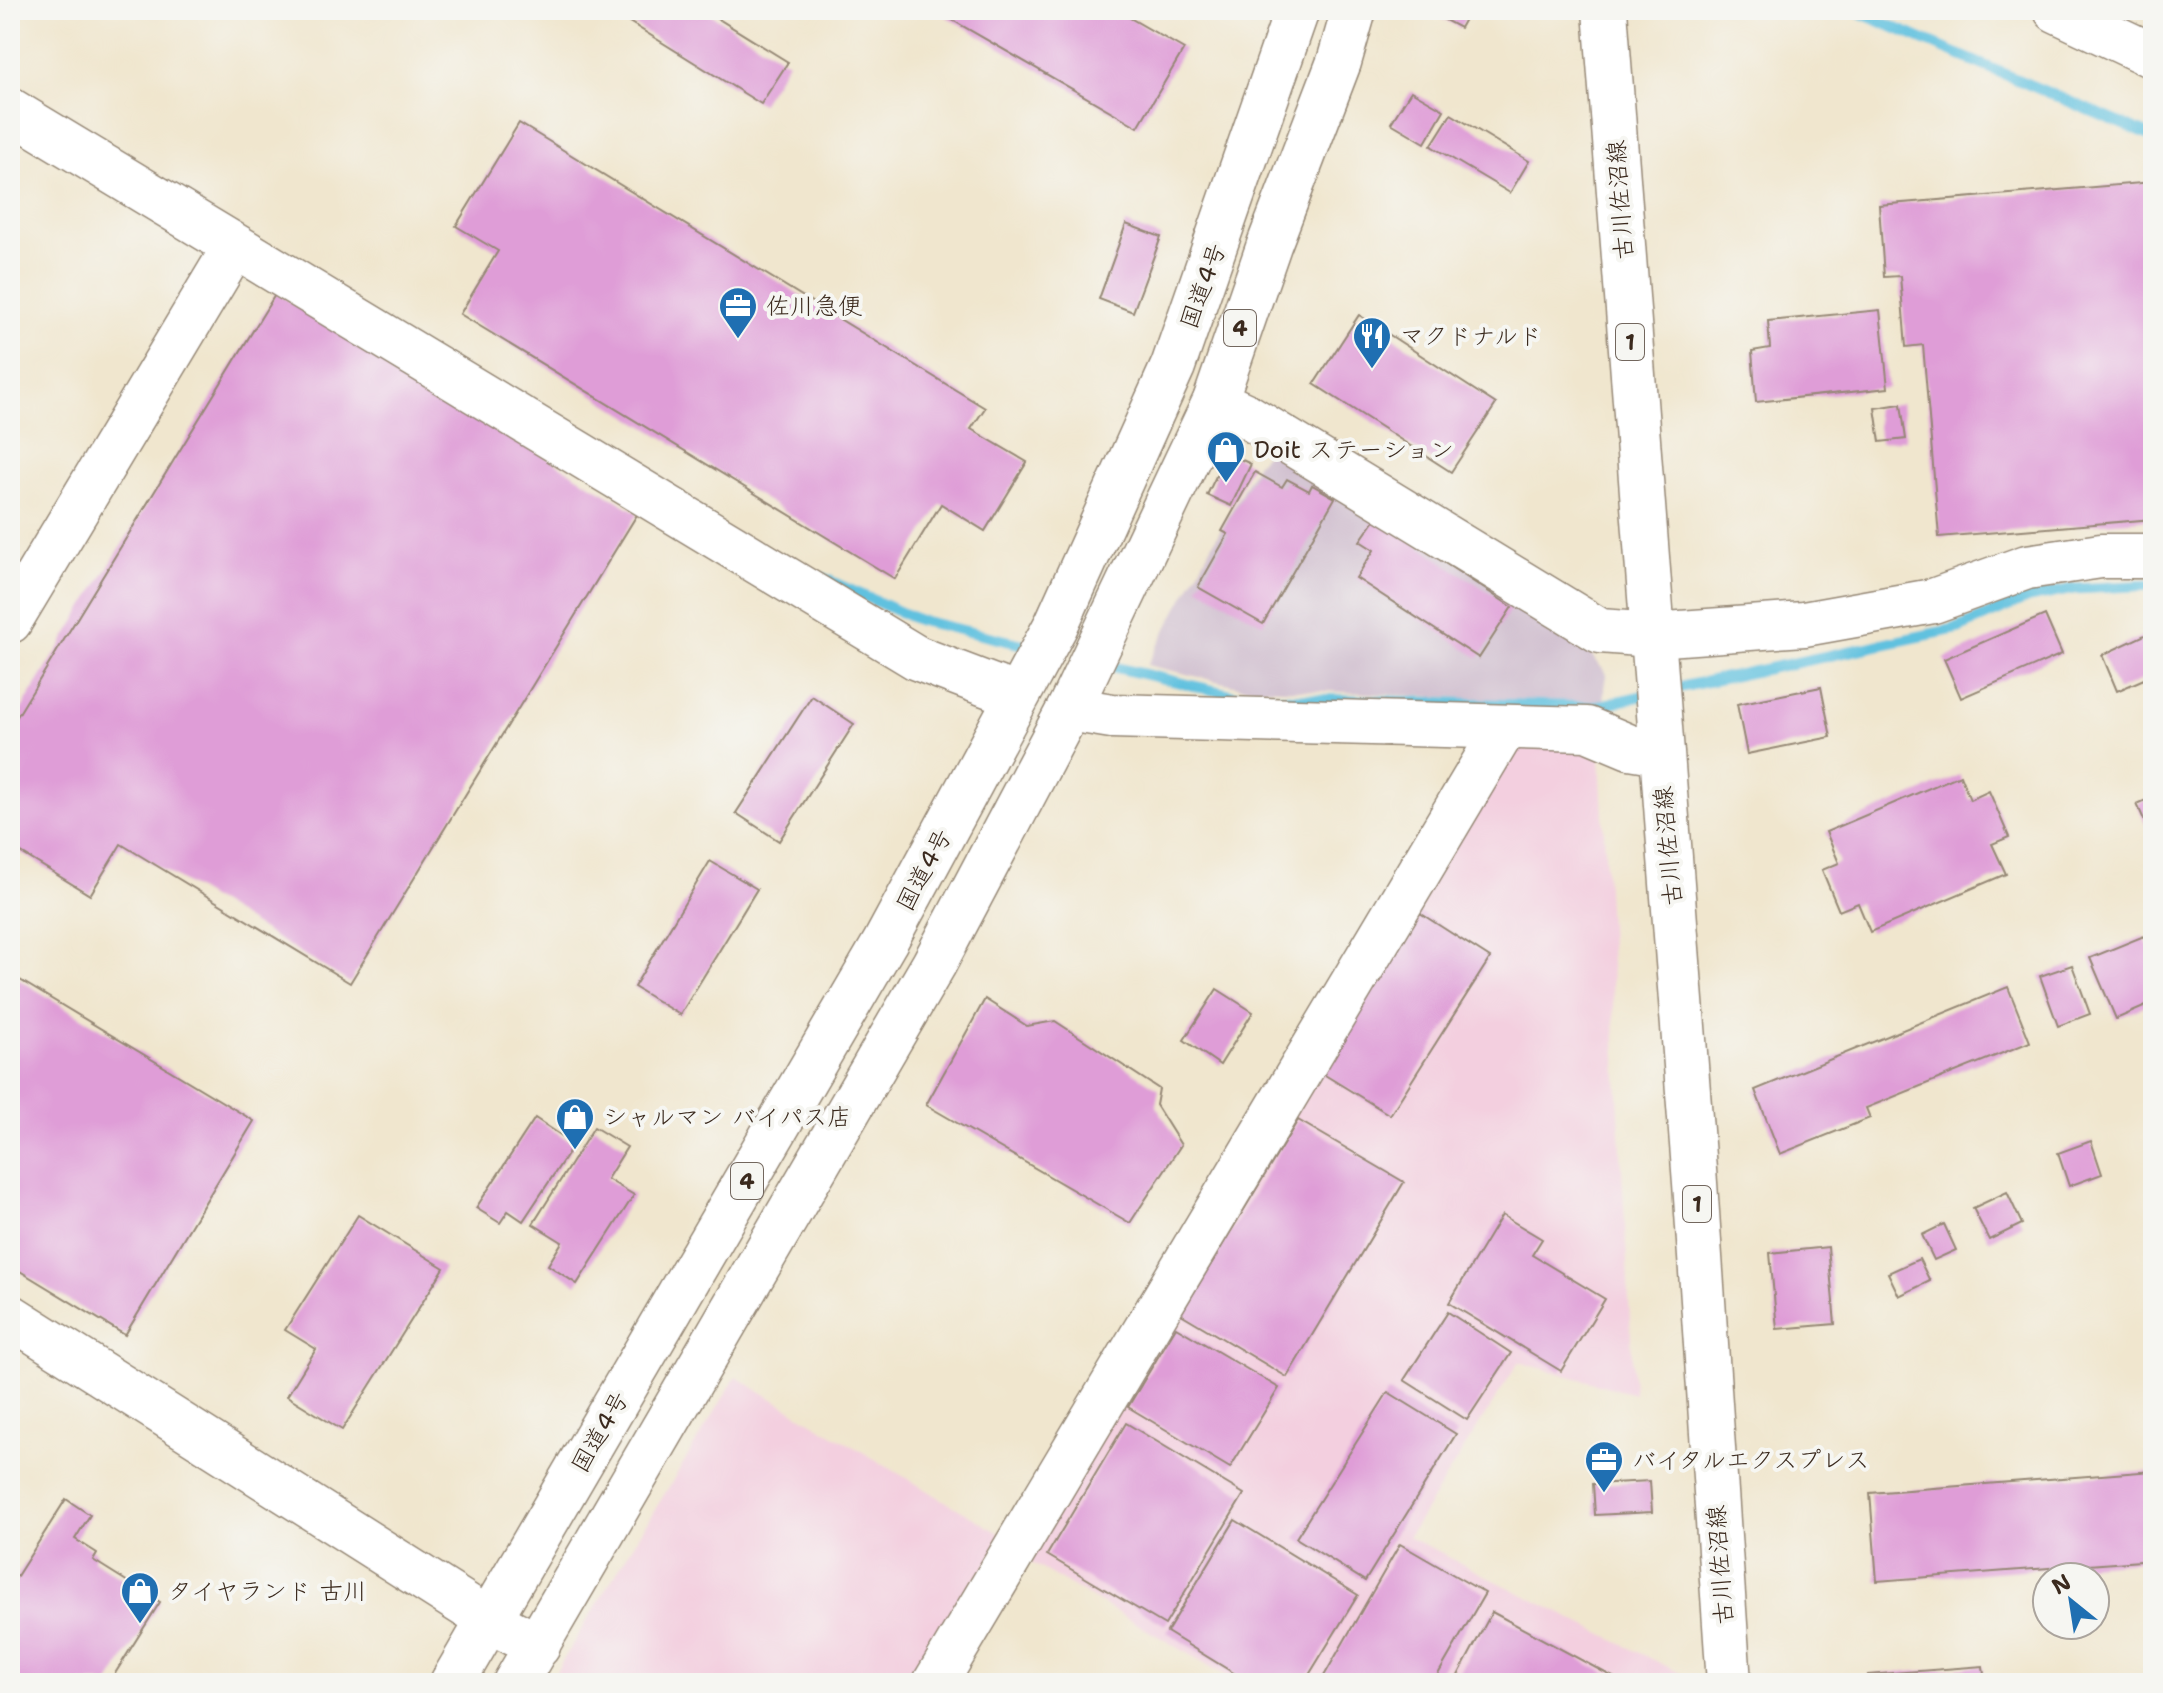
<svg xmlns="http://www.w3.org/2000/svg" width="2163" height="1693" font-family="'Shantell Sans','Klee One',sans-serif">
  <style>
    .built { fill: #f3cfdf }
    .industrial { fill: #cfbdce }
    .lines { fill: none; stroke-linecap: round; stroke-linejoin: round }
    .stream { stroke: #61c1df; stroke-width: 11 }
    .building { fill: #df9dd7 }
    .minor-casing { stroke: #968876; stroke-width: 47 }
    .major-casing { stroke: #968876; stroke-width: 47 }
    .highway-casing { stroke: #968876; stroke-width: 47 }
    .minor { stroke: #fff; stroke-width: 44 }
    .major { stroke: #fff; stroke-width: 44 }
    .highway { stroke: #fff; stroke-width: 44 }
    .labels { text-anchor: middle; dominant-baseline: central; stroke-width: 8; stroke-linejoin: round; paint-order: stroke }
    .shield { fill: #f6f6f2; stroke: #73675e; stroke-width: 2 }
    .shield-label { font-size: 22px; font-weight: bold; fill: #3b2a1e }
    .street-label { font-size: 24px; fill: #3b2a1e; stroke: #f6f6f2 }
    .poi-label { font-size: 24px; fill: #3b2a1e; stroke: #f6f6f2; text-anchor: start }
  </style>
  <rect width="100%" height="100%" fill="#f6f6f2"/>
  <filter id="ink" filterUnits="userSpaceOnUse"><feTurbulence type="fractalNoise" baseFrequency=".0125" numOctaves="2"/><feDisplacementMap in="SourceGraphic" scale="16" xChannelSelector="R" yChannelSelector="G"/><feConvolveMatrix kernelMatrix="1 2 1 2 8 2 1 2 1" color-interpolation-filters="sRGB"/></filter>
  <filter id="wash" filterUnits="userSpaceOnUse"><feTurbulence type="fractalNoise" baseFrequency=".006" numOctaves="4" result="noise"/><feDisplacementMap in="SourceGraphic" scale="32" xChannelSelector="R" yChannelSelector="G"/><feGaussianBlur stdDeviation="1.8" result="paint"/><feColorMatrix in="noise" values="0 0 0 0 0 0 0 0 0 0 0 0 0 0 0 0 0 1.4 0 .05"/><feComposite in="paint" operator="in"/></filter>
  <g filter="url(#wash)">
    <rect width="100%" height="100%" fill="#f0e6ce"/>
    <g class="built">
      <path d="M1518 739 1587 742 1600 758 1634 1394 1519 1362 1408 1537 1700 1683H1239L1021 1557Z"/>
      <path d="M736 1377 1004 1536 918 1683H549Z"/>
    </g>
    <path class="industrial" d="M1268 452 1571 627 1607 675 1603 700 1582 704 1242 687 1147 665 1257 463Z"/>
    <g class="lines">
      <g class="stream">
        <path d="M1853 10 2153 137"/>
        <path d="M823 578 918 620 1034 647"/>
        <path d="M1101 664 1242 697 1593 707 1650 694"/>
        <path d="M1667 690 1959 628 2028 598 2073 589 2153 585"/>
      </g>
    </g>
    <g id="blocks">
      <g class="building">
        <path d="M610 10H704L788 62 761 104Z"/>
        <path d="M935 10H1116L1184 49 1138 127Z"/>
        <path d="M1426 10H1470L1460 28Z"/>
        <path d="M1411 91 1444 110 1425 143 1391 123Z"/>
        <path d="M1451 114 1529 161 1510 193 1431 146Z"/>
        <path d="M519 123 985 408 971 429 1027 462 985 531 941 504 895 579 460 314 498 251 456 226Z"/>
        <path d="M2153 182V519L1939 537 1923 345 1906 347 1900 276 1884 277 1879 205Z"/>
        <path d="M1126 224 1161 237 1133 312 1099 299Z"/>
        <path d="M276 293 638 513 350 983 121 844 90 895 10 846V728Z"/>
        <path d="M1880 310 1888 388 1756 402 1752 351 1770 348 1768 321Z"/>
        <path d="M1359 315 1496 404 1451 472 1314 384Z"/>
        <path d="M1901 404 1906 439 1880 442 1875 408Z"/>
        <path d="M1227 453 1251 464 1231 506 1207 495Z"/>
        <path d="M1255 472 1282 487 1287 479 1309 491 1312 485 1335 498 1263 624 1198 587 1228 534 1222 531Z"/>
        <path d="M1376 518 1512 607 1479 658 1356 578 1374 550 1360 541Z"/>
        <path d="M2045 615 2062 654 1961 698 1944 659Z"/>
        <path d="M2149 633 2153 642V675L2117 691 2102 655Z"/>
        <path d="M1821 687 1831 737 1747 754 1737 704Z"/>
        <path d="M812 696 854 724 779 841 736 813Z"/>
        <path d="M1960 775 1970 800 1989 791 2009 837 1992 844 2006 874 1870 932 1858 903 1839 911 1822 870 1839 863 1826 832Z"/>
        <path d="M2153 797V840L2137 804Z"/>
        <path d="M710 861 757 889 680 1015 634 987Z"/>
        <path d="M1420 913 1490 958 1390 1115 1320 1072Z"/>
        <path d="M2144 936 2153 958V1003L2116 1019 2090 958Z"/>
        <path d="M2072 965 2090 1014 2058 1026 2040 976Z"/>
        <path d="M10 974 254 1121 125 1335 10 1265Z"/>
        <path d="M2008 987 2030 1042 1866 1108 1870 1118 1780 1154 1755 1090Z"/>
        <path d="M1217 989 1253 1012 1220 1065 1184 1040Z"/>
        <path d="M985 999 1027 1026 1055 1021 1159 1089 1156 1105 1181 1145 1130 1223 926 1105Z"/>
        <path d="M535 1118 574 1144 523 1221 508 1211 500 1223 476 1208Z"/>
        <path d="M1298 1120 1404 1182 1287 1377 1181 1314Z"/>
        <path d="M594 1127 627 1147 607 1179 634 1195 577 1284 548 1265 562 1242 533 1224Z"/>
        <path d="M2091 1141 2102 1174 2069 1186 2058 1153Z"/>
        <path d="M2007 1192 2022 1224 1989 1240 1973 1208Z"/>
        <path d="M358 1215 444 1268 342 1430 287 1396 316 1349 285 1330Z"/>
        <path d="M1502 1215 1542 1239 1532 1255 1605 1299 1561 1371 1449 1303Z"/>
        <path d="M1944 1224 1956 1250 1934 1260 1922 1235Z"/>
        <path d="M1828 1247 1835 1324 1777 1329 1770 1253Z"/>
        <path d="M1919 1259 1930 1281 1899 1296 1888 1273Z"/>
        <path d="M1448 1312 1511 1353 1467 1420 1404 1380Z"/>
        <path d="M1176 1327 1279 1388 1230 1468 1128 1407Z"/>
        <path d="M1388 1392 1456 1434 1365 1581 1296 1538Z"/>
        <path d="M1126 1423 1244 1494 1165 1625 1047 1555Z"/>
        <path d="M2153 1471V1560L1877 1581 1870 1493Z"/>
        <path d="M1650 1481 1652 1512 1595 1515 1593 1484Z"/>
        <path d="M66 1499 90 1515 75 1539 97 1553 93 1560 160 1602 109 1683H13L10 1587Z"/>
        <path d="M1235 1520 1358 1595 1304 1683H1250L1167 1632Z"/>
        <path d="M1400 1544 1485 1593 1433 1683H1320Z"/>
        <path d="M1492 1612 1624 1683H1454Z"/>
        <path d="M1983 1666 1985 1683H1869L1868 1675Z"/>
      </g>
    </g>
  </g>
  <g filter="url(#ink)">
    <use href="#blocks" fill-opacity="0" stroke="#968876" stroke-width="2"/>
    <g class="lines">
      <g class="minor-casing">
        <g id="minor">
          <path d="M2056 10 2153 56"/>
          <path d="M10 110 917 658 1017 696"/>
          <path d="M1215 401 1247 416 1600 631 1653 635 1804 624 1933 601 2027 567 2101 556H2153"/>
          <path d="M10 621 234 248"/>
          <path d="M1069 709 1112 716 1587 729 1630 747 1661 752"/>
          <path d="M10 1316 489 1620 538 1646"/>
          <path d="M935 1683 1504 729"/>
        </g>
      </g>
      <g class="major-casing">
        <path id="major" d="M1605 10 1695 1183 1729 1683"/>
      </g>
      <g class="highway-casing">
        <g id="highway">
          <path d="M452 1683 885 942 1056 625 1173 366 1297 10"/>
          <path d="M515 1683 934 964 1069 709 1215 401 1269 245 1339 62 1354 10"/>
        </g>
      </g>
      <use href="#minor" class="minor"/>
      <use href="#major" class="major"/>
      <use href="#highway" class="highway"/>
    </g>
  </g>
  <defs>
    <g id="office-pin" transform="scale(2)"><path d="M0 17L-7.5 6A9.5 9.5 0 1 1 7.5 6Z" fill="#1f6fb2" stroke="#f6f6f2"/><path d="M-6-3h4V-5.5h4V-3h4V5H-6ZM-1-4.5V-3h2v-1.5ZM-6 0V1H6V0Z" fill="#fff"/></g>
    <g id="restaurant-pin" transform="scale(2)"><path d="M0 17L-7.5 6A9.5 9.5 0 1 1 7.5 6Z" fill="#1f6fb2" stroke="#f6f6f2"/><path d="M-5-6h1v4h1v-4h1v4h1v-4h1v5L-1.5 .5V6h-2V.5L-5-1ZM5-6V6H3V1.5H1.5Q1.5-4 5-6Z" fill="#fff"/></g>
    <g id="shop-pin" transform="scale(2)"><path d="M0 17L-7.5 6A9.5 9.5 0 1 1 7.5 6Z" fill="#1f6fb2" stroke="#f6f6f2"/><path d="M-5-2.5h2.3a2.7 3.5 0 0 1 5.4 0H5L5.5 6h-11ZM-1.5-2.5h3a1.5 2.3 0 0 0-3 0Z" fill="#fff"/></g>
  </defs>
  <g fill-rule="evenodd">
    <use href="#office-pin" x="738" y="306"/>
    <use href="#restaurant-pin" x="1372" y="336"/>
    <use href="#shop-pin" x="1226" y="450"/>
    <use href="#shop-pin" x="575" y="1117"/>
    <use href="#office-pin" x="1604" y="1460"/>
    <use href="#shop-pin" x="140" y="1591"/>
  </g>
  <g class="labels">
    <g class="shield">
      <rect x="1224" y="310" width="32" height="36" rx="6"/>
      <rect x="1616" y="324" width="28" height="36" rx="6"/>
      <rect x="731" y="1163" width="32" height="36" rx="6"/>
      <rect x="1683" y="1186" width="28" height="36" rx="6"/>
    </g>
    <g class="shield-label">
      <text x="1240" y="328">4</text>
      <text x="1630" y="342">1</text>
      <text x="747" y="1181">4</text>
      <text x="1697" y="1204">1</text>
    </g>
    <g class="street-label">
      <text transform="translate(1620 200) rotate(-94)">古川佐沼線</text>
      <text transform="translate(1203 286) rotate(-70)">国道4号</text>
      <text transform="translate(1668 846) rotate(-95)">古川佐沼線</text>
      <text transform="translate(924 870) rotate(-62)">国道4号</text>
      <text transform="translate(600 1432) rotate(-60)">国道4号</text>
      <text transform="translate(1720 1565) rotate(-94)">古川佐沼線</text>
    </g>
    <g class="poi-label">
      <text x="766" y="306">佐川急便</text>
      <text x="1400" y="336">マクドナルド</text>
      <text x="1254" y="450">Doit ステーション</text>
      <text x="603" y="1117">シャルマン バイパス店</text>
      <text x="1632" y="1460">バイタルエクスプレス</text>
      <text x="168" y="1591">タイヤランド 古川</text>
    </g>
  </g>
  <rect width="2163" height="1693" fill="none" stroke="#f6f6f2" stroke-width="40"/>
  <g transform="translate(2071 1601) rotate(330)"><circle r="38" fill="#f6f6f2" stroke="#aba49d" stroke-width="2"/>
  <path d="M0-6L14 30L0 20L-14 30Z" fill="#1f6fb2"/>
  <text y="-12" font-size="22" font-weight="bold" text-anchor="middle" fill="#3b2a1e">N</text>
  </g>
</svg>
